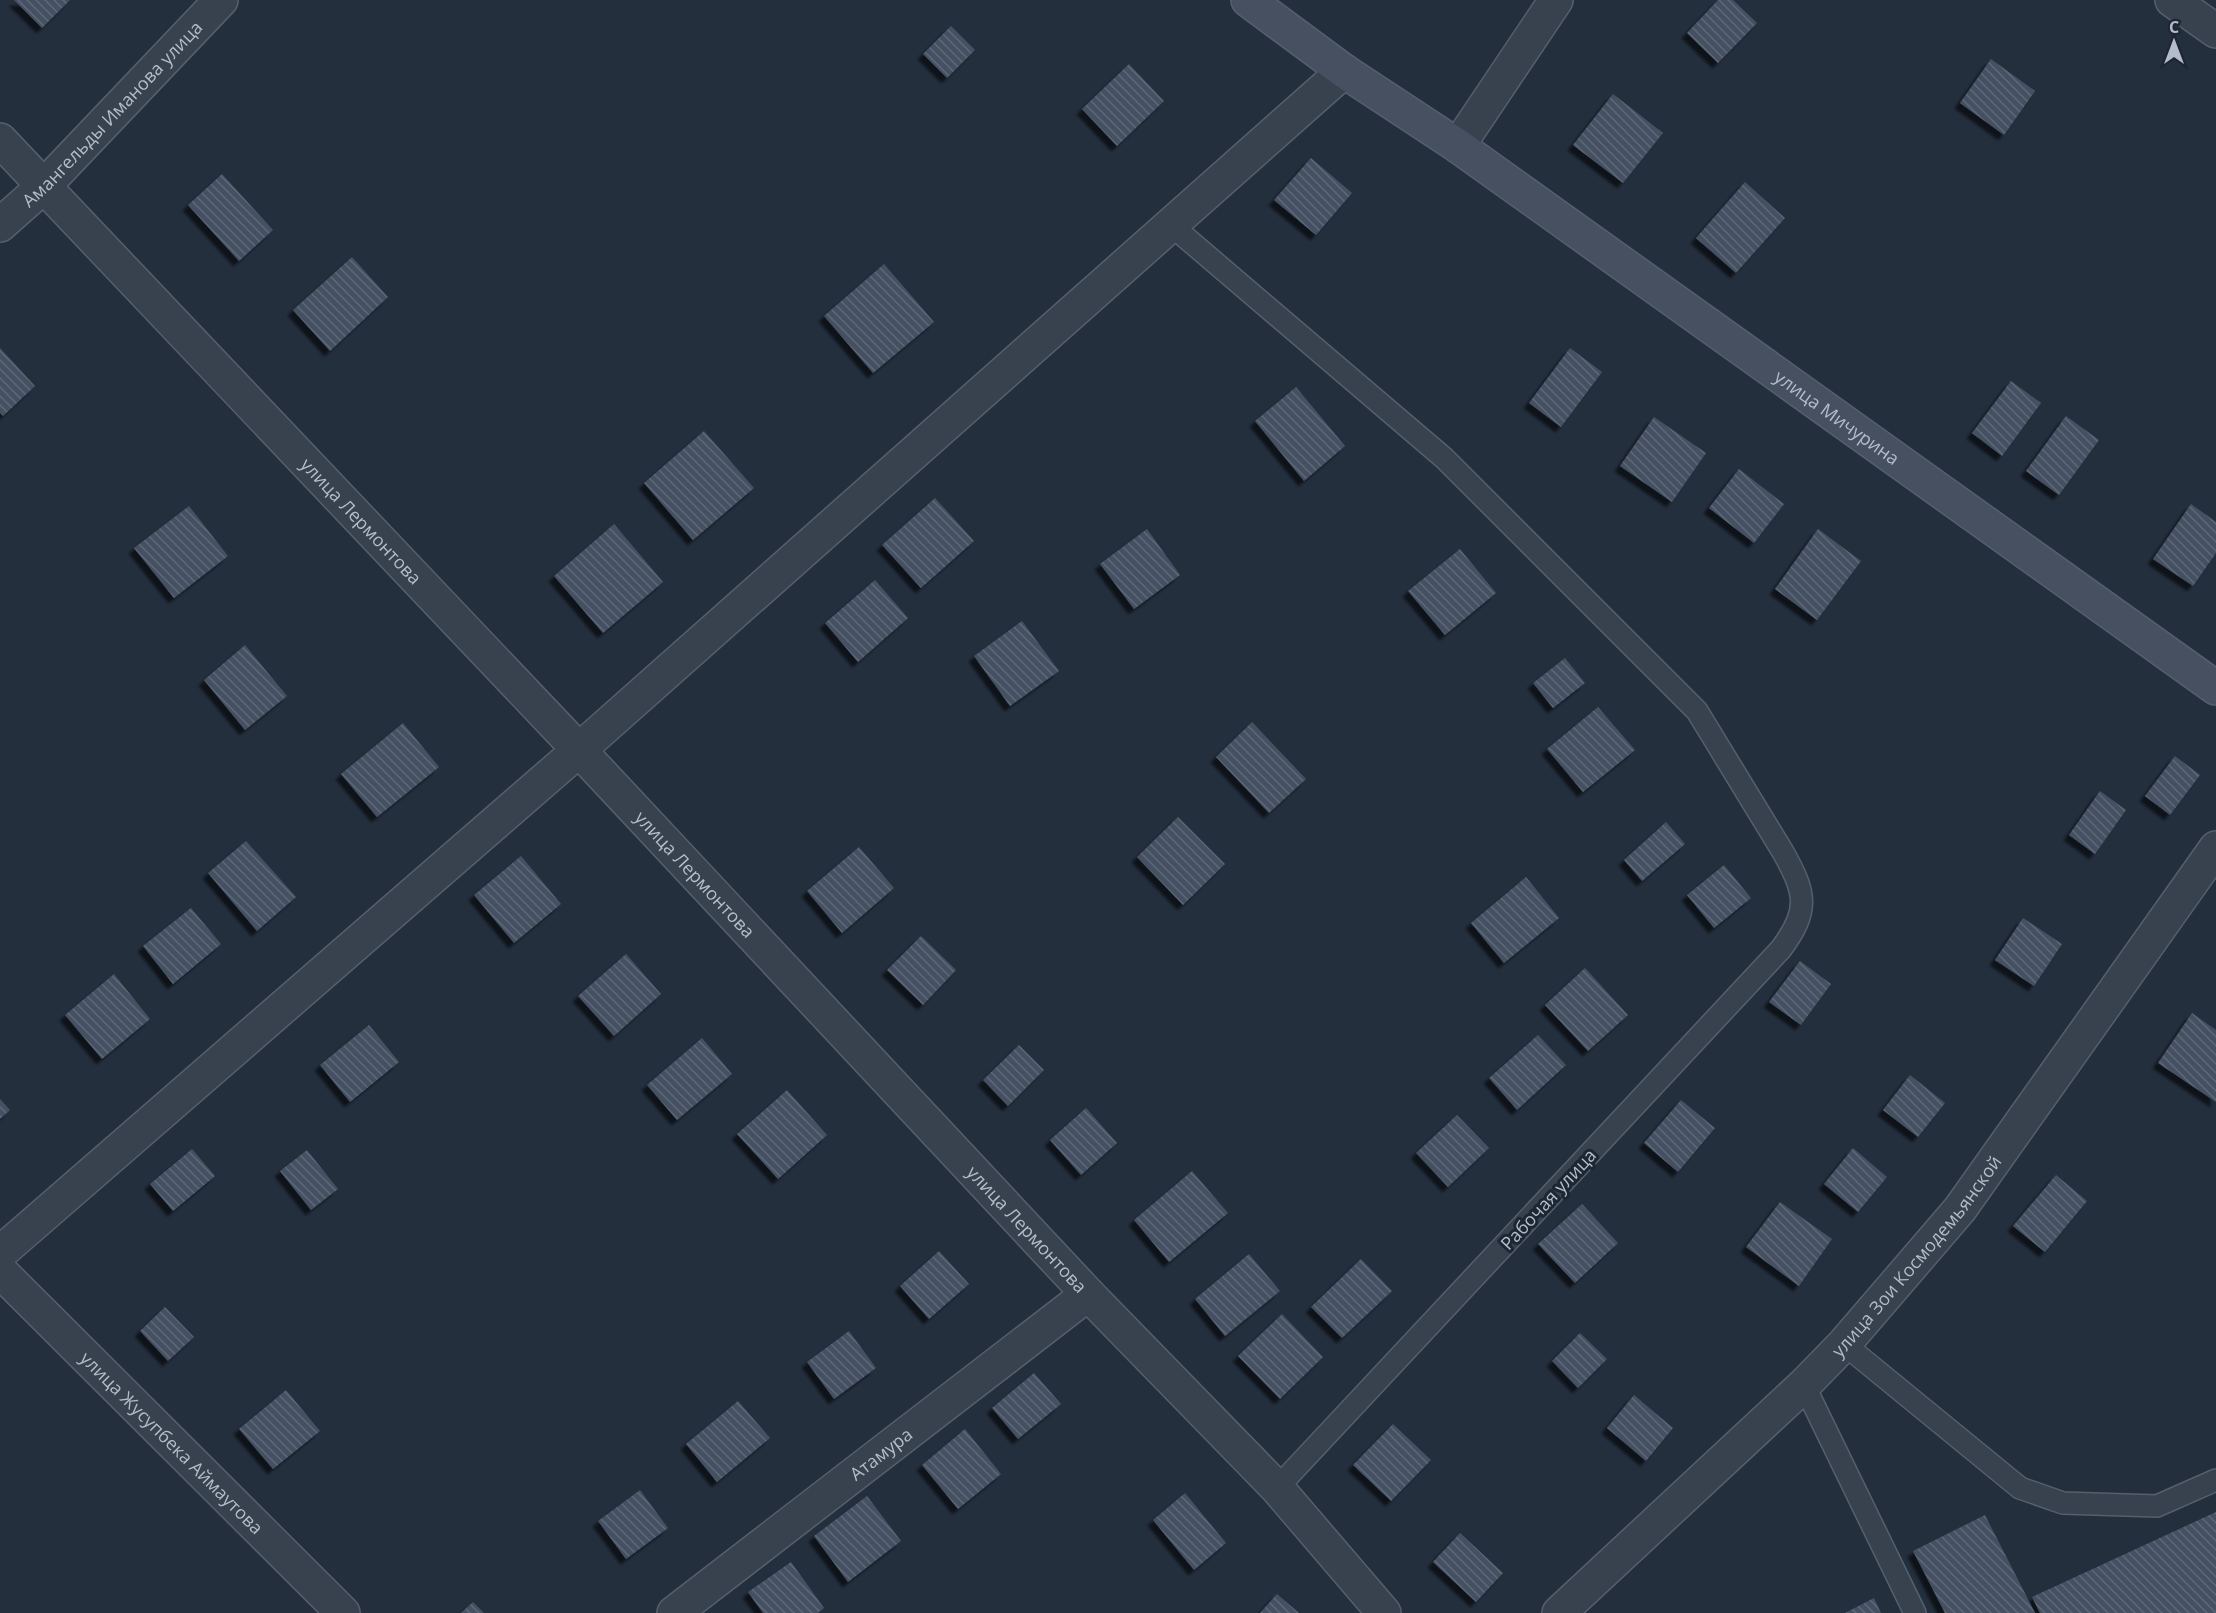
<svg xmlns="http://www.w3.org/2000/svg" width="2216" height="1613" font-family="'Open Sans',sans-serif">
  <style>
    .building { fill: url(#building-back-hatch); filter: url(#shadow) }
    .lines { fill: none; stroke-linecap: round; stroke-linejoin: round }
    .lane-casing { stroke: #565f6c; stroke-width: 24 }
    .street-casing { stroke: #565f6c; stroke-width: 36 }
    .secondary-casing { stroke: #565f6c; stroke-width: 36 }
    .lane { stroke: #38414e; stroke-width: 21 }
    .street { stroke: #38414e; stroke-width: 33 }
    .secondary { stroke: #465061; stroke-width: 33 }
    .labels { text-anchor: middle; dominant-baseline: central; stroke-width: 6; stroke-linejoin: round; paint-order: stroke }
    .street-label { font-size: 18px; fill: #b4bcc9; stroke: #1d2633 }
  </style>
  <defs>
    <pattern id="building-back-hatch" width="6" height="6" patternUnits="userSpaceOnUse" patternTransform="scale(1.5)"><rect width="6" height="6" fill="#455162"/><path d="M-1 5l2 2M0 0l6 6M5-1l2 2" fill="none" stroke="#5d6877"/></pattern>
    <filter id="shadow"><feDropShadow dx="-5.5" dy="5.5" stdDeviation="1.5" flood-color="#0009"/></filter>
  </defs>
  <rect width="100%" height="100%" fill="#242f3e"/>
  <g class="building">
    <path d="M14 0H70L42 28Z"/>
    <path d="M1718 0H1733L1757 23 1718 63 1687 33Z"/>
    <path d="M951 26 975 50 947 78 923 54Z"/>
    <path d="M1991 59 2035 91 2004 135 1960 103Z"/>
    <path d="M1129 64 1164 101 1117 146 1082 109Z"/>
    <path d="M1613 94 1663 133 1623 183 1573 145Z"/>
    <path d="M1311 158 1352 193 1316 235 1274 200Z"/>
    <path d="M222 174 273 230 239 261 188 205Z"/>
    <path d="M1745 182 1785 218 1736 273 1696 238Z"/>
    <path d="M352 257 388 297 330 351 293 310Z"/>
    <path d="M884 264 934 322 873 373 824 316Z"/>
    <path d="M0 348 35 386 3 416 0 413Z"/>
    <path d="M1570 348 1602 372 1561 427 1529 403Z"/>
    <path d="M2011 381 2041 403 2002 456 1972 433Z"/>
    <path d="M1296 387 1345 446 1304 481 1255 421Z"/>
    <path d="M2066 416 2099 440 2059 495 2026 471Z"/>
    <path d="M1654 417 1706 453 1672 502 1620 466Z"/>
    <path d="M704 431 754 488 693 540 644 483Z"/>
    <path d="M1739 469 1784 504 1754 543 1709 508Z"/>
    <path d="M935 498 974 541 921 588 882 545Z"/>
    <path d="M2191 504 2216 522V553L2193 586 2153 559Z"/>
    <path d="M189 506 228 556 174 598 134 548Z"/>
    <path d="M614 524 663 582 603 633 554 576Z"/>
    <path d="M1147 529 1180 575 1134 609 1100 564Z"/>
    <path d="M1818 529 1861 561 1817 620 1775 589Z"/>
    <path d="M1460 549 1496 593 1445 635 1408 591Z"/>
    <path d="M875 580 908 618 858 662 825 623Z"/>
    <path d="M1022 621 1059 671 1010 706 974 656Z"/>
    <path d="M245 645 287 696 245 730 204 680Z"/>
    <path d="M1565 658 1585 683 1553 708 1533 683Z"/>
    <path d="M1598 707 1635 750 1583 792 1547 749Z"/>
    <path d="M1252 722 1306 779 1269 813 1216 757Z"/>
    <path d="M403 723 439 767 377 817 341 774Z"/>
    <path d="M2175 756 2200 775 2170 815 2145 796Z"/>
    <path d="M2100 791 2126 810 2095 854 2069 835Z"/>
    <path d="M1178 817 1225 864 1183 905 1137 857Z"/>
    <path d="M1666 822 1685 844 1642 881 1624 860Z"/>
    <path d="M246 841 296 897 257 931 208 873Z"/>
    <path d="M859 847 894 888 842 933 807 891Z"/>
    <path d="M521 856 561 904 514 943 474 895Z"/>
    <path d="M1724 865 1751 898 1714 928 1687 895Z"/>
    <path d="M1526 877 1559 918 1504 963 1471 923Z"/>
    <path d="M191 908 221 944 173 984 143 946Z"/>
    <path d="M2023 918 2062 944 2034 986 1995 960Z"/>
    <path d="M921 936 956 970 923 1005 887 970Z"/>
    <path d="M626 954 661 994 614 1036 578 996Z"/>
    <path d="M1800 961 1831 984 1801 1025 1769 1002Z"/>
    <path d="M1585 968 1628 1015 1588 1051 1545 1005Z"/>
    <path d="M114 974 150 1019 102 1059 65 1015Z"/>
    <path d="M2192 1013 2216 1030V1102L2158 1063Z"/>
    <path d="M369 1025 399 1062 350 1102 320 1065Z"/>
    <path d="M1538 1035 1566 1065 1517 1110 1489 1078Z"/>
    <path d="M702 1038 732 1074 677 1120 647 1085Z"/>
    <path d="M1019 1045 1044 1070 1008 1106 983 1080Z"/>
    <path d="M1910 1075 1945 1103 1918 1137 1883 1110Z"/>
    <path d="M787 1090 827 1135 778 1179 737 1134Z"/>
    <path d="M0 1099 10 1110 0 1119Z"/>
    <path d="M1681 1100 1715 1128 1678 1172 1644 1143Z"/>
    <path d="M1086 1108 1117 1143 1081 1175 1050 1140Z"/>
    <path d="M1457 1115 1489 1148 1448 1187 1416 1153Z"/>
    <path d="M1853 1148 1887 1177 1858 1212 1824 1184Z"/>
    <path d="M192 1149 215 1176 173 1211 150 1184Z"/>
    <path d="M307 1150 338 1189 311 1210 280 1171Z"/>
    <path d="M1192 1171 1228 1213 1169 1262 1134 1220Z"/>
    <path d="M2056 1175 2087 1201 2045 1252 2013 1226Z"/>
    <path d="M1780 1202 1832 1239 1799 1286 1746 1247Z"/>
    <path d="M1582 1204 1618 1243 1575 1283 1538 1244Z"/>
    <path d="M939 1251 969 1284 929 1319 900 1286Z"/>
    <path d="M1249 1254 1280 1291 1225 1336 1195 1299Z"/>
    <path d="M1361 1259 1392 1291 1342 1338 1311 1307Z"/>
    <path d="M165 1307 194 1337 168 1361 140 1331Z"/>
    <path d="M1282 1314 1323 1357 1280 1399 1238 1356Z"/>
    <path d="M849 1331 876 1368 834 1399 807 1362Z"/>
    <path d="M1580 1333 1607 1359 1578 1388 1552 1361Z"/>
    <path d="M1034 1373 1061 1404 1018 1439 992 1408Z"/>
    <path d="M286 1390 320 1431 273 1469 239 1429Z"/>
    <path d="M1634 1395 1673 1428 1646 1461 1607 1428Z"/>
    <path d="M738 1401 770 1438 717 1482 686 1444Z"/>
    <path d="M1393 1424 1431 1460 1391 1501 1353 1465Z"/>
    <path d="M965 1429 1001 1474 958 1509 922 1465Z"/>
    <path d="M640 1490 668 1528 626 1559 598 1521Z"/>
    <path d="M1185 1493 1226 1543 1194 1570 1153 1520Z"/>
    <path d="M867 1496 901 1541 848 1582 814 1536Z"/>
    <path d="M2216 1512V1613H2040L2032 1597Z"/>
    <path d="M1985 1515 2035 1613H1945L1913 1551Z"/>
    <path d="M1460 1533 1503 1573 1476 1602 1433 1562Z"/>
    <path d="M791 1562 824 1608 818 1613H763L748 1592Z"/>
    <path d="M1277 1594 1299 1613H1260Z"/>
    <path d="M1874 1598 1881 1613H1845Z"/>
    <path d="M473 1602 484 1613H461Z"/>
  </g>
  <g class="lines">
    <g class="lane-casing">
      <g id="lane">
        <path d="M1171 225 1444 458 1697 711 1783 852C1806 893 1810 910 1781 949L1277 1488"/>
        <path d="M1844 1344 2020 1488 2063 1503 2157 1506 2216 1480"/>
        <path d="M1804 1385 1915 1613"/>
      </g>
    </g>
    <g class="street-casing">
      <g id="street">
        <path d="M2172 0 2216 31"/>
        <path id="s1" d="M0 140 579 750 1088 1294 1277 1488 1384 1613"/>
        <path d="M1458 146 1556 0"/>
        <path id="s2" d="M0 225 44 186 221 0"/>
        <path d="M0 1253 579 750 1344 71"/>
        <path id="s3" d="M0 1271 343 1613"/>
        <path id="s4" d="M674 1613 1088 1294"/>
        <path id="s5" d="M1559 1613 1804 1385 1844 1344 1960 1209 2216 848"/>
      </g>
    </g>
    <g class="secondary-casing">
      <g id="secondary">
        <path id="s6" d="M1248 0 1344 71 1458 146 2216 688"/>
      </g>
    </g>
    <use href="#lane" class="lane"/>
    <use href="#street" class="street"/>
    <use href="#secondary" class="secondary"/>
  </g>
  <g class="labels">
    <g class="street-label">
      <text stroke="none"><textPath href="#s2" startOffset="158">Амангельды Иманова улица</textPath></text>
      <text stroke="none"><textPath href="#s6" startOffset="722">улица Мичурина</textPath></text>
      <text stroke="none"><textPath href="#s1" startOffset="525">улица Лермонтова</textPath></text>
      <text stroke="none"><textPath href="#s1" startOffset="1011">улица Лермонтова</textPath></text>
      <text transform="translate(1548 1199) rotate(-47)">Рабочая улица</text>
      <text stroke="none"><textPath href="#s1" startOffset="1497">улица Лермонтова</textPath></text>
      <text stroke="none"><textPath href="#s5" startOffset="506">улица Зои Космодемьянской</textPath></text>
      <text stroke="none"><textPath href="#s3" startOffset="243">улица Жусупбека Аймаутова</textPath></text>
      <text stroke="none"><textPath href="#s4" startOffset="261">Атамура</textPath></text>
    </g>
  </g>
  <g transform="translate(2174 42)" stroke="#1d2633" stroke-width="4.5" paint-order="stroke">
  <path d="M0-4.5L10 22L0 15L-10 22Z" fill="#b4bcc9"/>
  <text y="-9" font-size="16" font-weight="bold" text-anchor="middle" fill="#b4bcc9">С</text>
  </g>
</svg>
